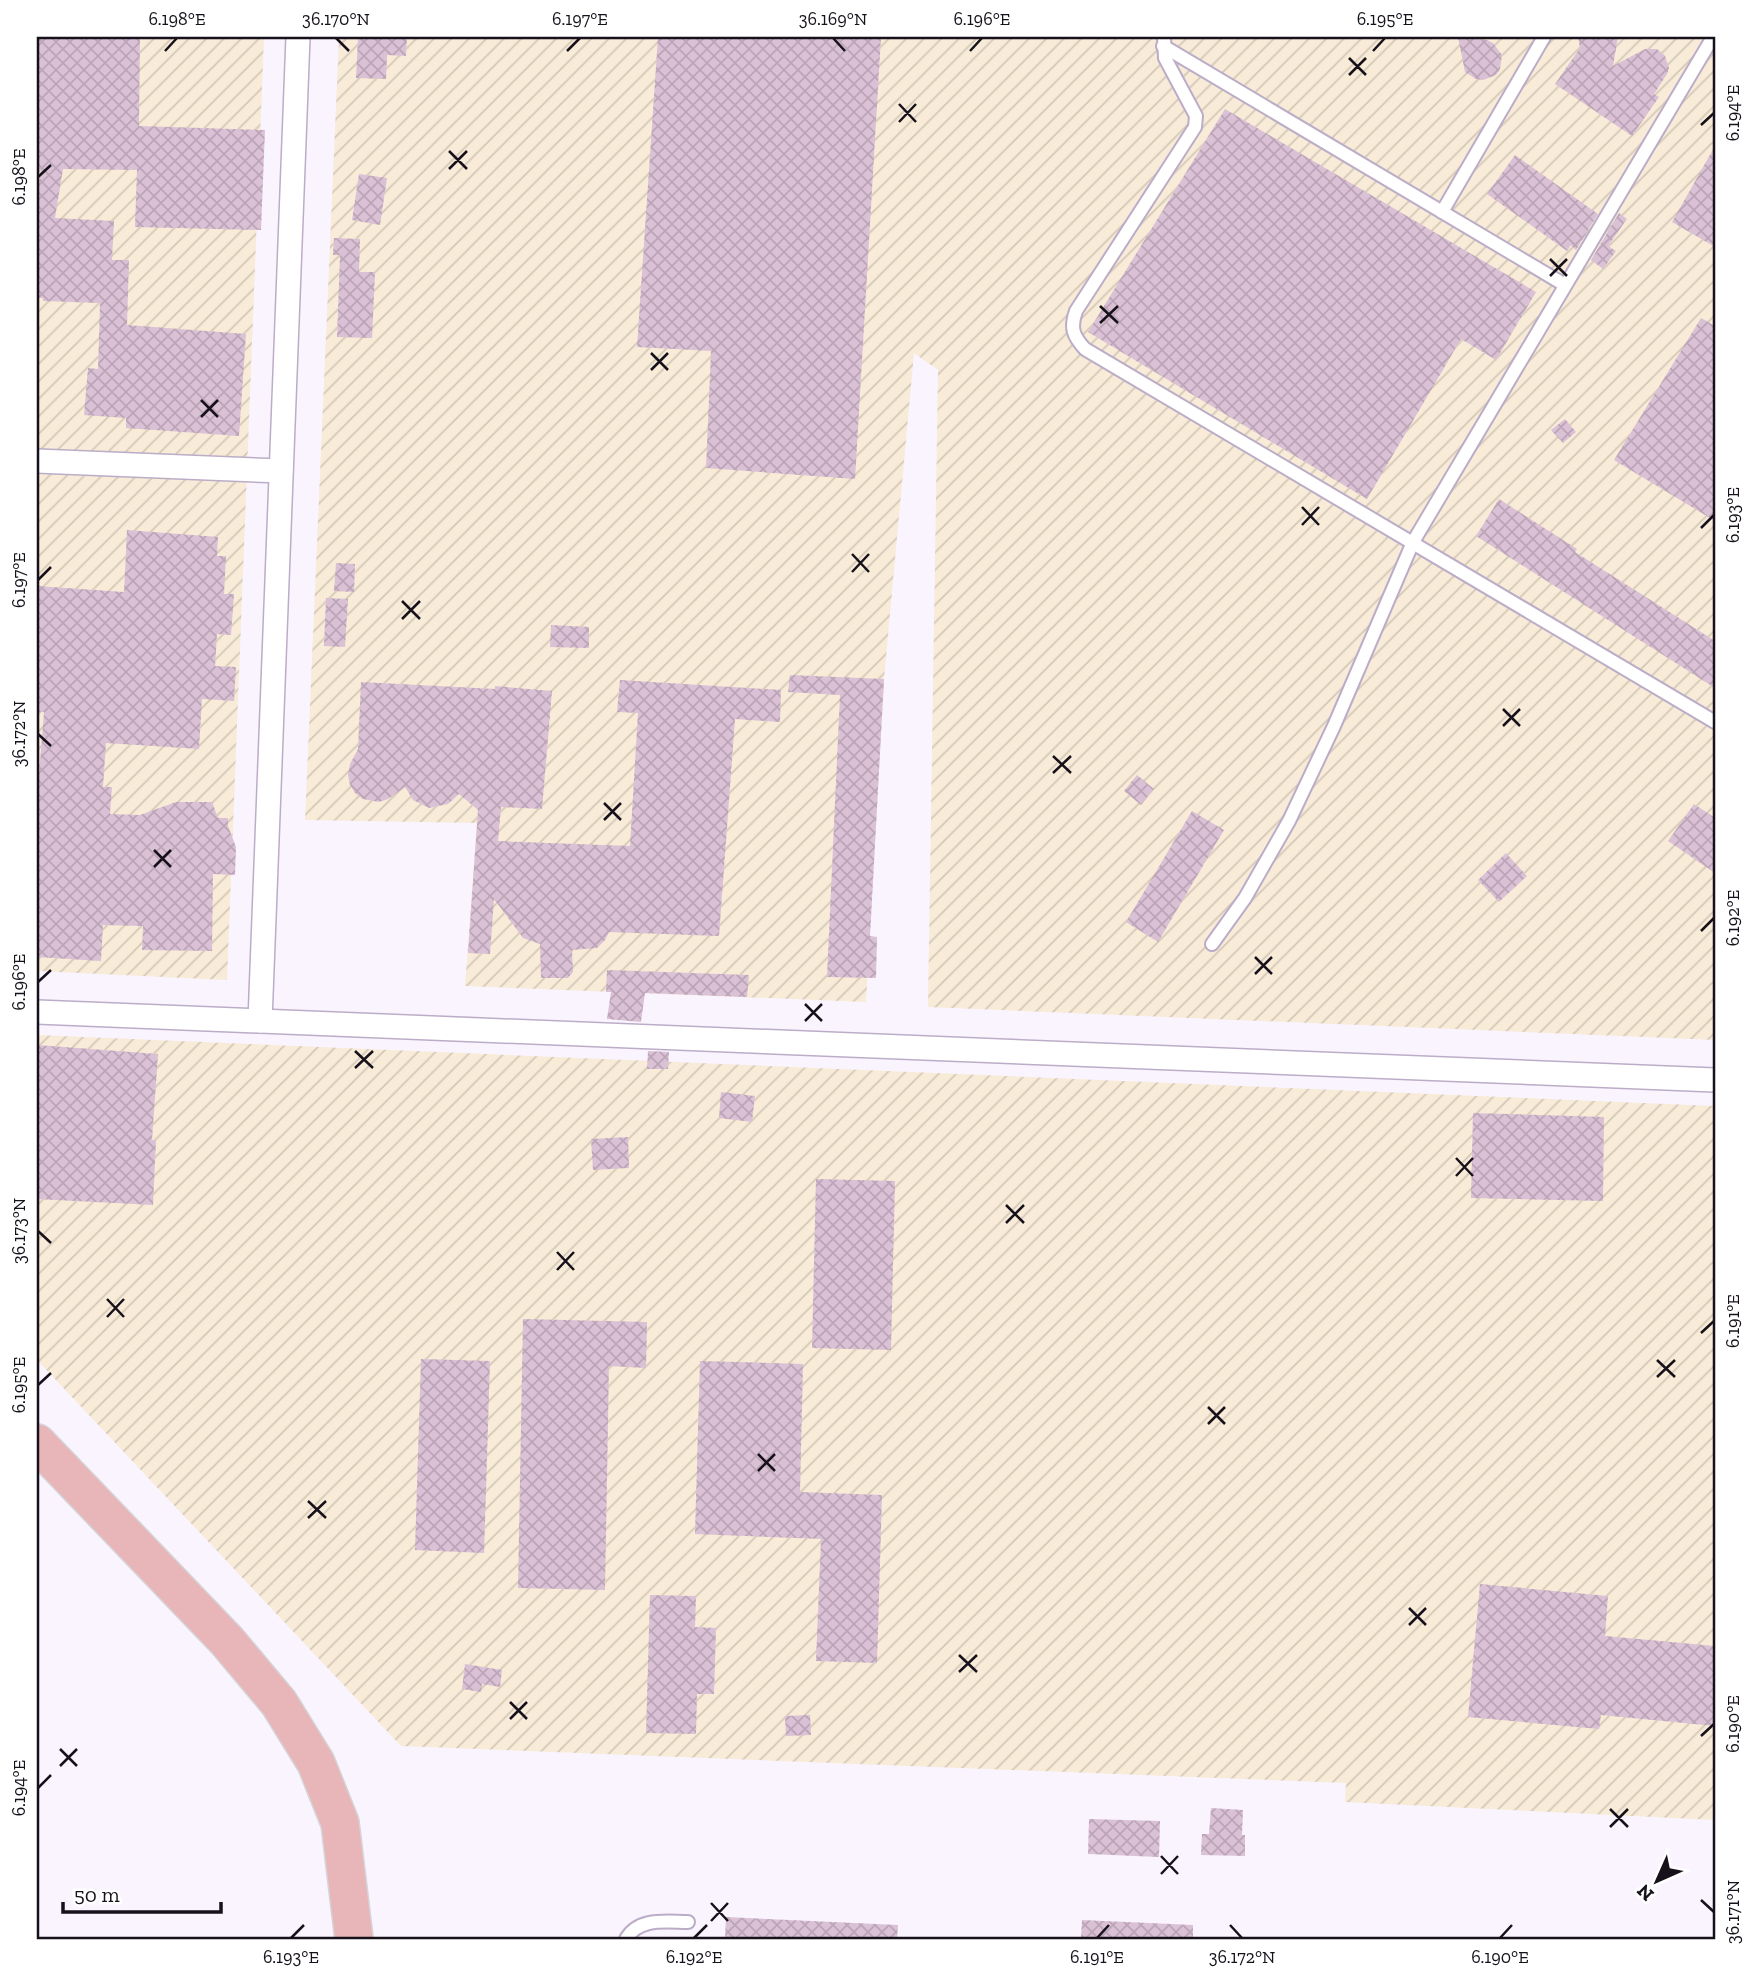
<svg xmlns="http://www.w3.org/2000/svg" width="1752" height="1976" font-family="'Zilla Slab',serif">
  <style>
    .industrial { fill: url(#industrial-furrows) }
    .building { fill: url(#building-cross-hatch) }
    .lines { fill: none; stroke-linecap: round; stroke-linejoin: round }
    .lane-casing { stroke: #bbadc7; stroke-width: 16 }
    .street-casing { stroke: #bbadc7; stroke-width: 26 }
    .primary-casing { stroke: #d5d4d6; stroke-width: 40 }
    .lane { stroke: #fff; stroke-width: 12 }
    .street { stroke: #fff; stroke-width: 23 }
    .primary { stroke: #e8b5b8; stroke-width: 37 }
    .ticks { fill: none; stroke: #16111a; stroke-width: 2.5 }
    .neatline { fill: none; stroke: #16111a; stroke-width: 2.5 }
    .ticks-label { font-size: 18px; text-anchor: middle; fill: #16111a }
  </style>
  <defs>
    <pattern id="industrial-furrows" width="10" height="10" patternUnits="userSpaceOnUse" patternTransform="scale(1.75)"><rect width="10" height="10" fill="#f8ebd7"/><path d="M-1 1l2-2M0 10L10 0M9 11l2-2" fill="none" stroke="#d4c8b8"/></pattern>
    <pattern id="building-cross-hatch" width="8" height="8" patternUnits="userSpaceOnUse" patternTransform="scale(1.75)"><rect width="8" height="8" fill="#dbc1d6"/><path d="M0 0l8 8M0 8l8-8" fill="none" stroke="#bba5b7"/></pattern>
  </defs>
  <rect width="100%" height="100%" fill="#faf4ff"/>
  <g class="industrial">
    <path d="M37 37H264L227 980 37 971Z"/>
    <path d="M339 37H1715V1040L928 1007 938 370 914 353 884 679 866 1002 465 986 477 823 305 820Z"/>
    <path d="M37 1035 1715 1106V1820L1345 1802 1346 1783 401 1746 37 1360Z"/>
  </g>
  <g class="building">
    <path d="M37 37H140L139 126 265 130 261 230 135 227 137 170 63 169 55 218 114 221 112 260H129L127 325 246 334 239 436 126 428V418L84 415 88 368 98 369 100 303 43 301V298H37V198L41 169H37Z"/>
    <path d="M358 37H407L406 56 387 55 386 79 356 78Z"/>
    <path d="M658 37H881L855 479 706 468 711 351 637 347Z"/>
    <path d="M1458 37 1487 40 1493 43 1502 55 1500 69 1496 75 1483 80 1476 79 1465 72Z"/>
    <path d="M1578 37H1618L1613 66 1645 49H1657L1665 56 1669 68 1667 74 1654 94 1659 97 1632 136 1555 84 1580 48Z"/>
    <path d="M1225 109 1536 292 1496 360 1461 339 1367 499 1088 332Z"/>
    <path d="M1715 146V247L1672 222Z"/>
    <path d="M1515 155 1598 214 1576 250 1571 245 1567 251 1487 194Z"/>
    <path d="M359 174 387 178 380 225 352 220Z"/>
    <path d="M1619 213 1627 219 1608 246 1616 251 1603 269 1591 260Z"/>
    <path d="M334 238 360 239 359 272H375L372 338 337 337 340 255H333Z"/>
    <path d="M1701 318 1715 326V521L1614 460Z"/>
    <path d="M1565 419 1576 432 1563 443 1551 430Z"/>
    <path d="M1499 499 1577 549 1575 552 1715 641V688L1476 536Z"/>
    <path d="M127 530 218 537 217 556H226L224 594H234L231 635 217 634 215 666 236 667 234 701 202 699 199 749 106 743 103 787H112L110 814 140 815 176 802H212L218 818H228V826L236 847 235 875 213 874 212 951 142 950 143 926 103 925 101 961 37 957V800L44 712H37V586L124 592Z"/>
    <path d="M336 563 355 564 354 592 334 591Z"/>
    <path d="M326 598 348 599 345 647 324 646Z"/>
    <path d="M551 625 589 627V648L550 647Z"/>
    <path d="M790 675 884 679 870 936 877 937 876 978 827 977 840 695 788 692Z"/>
    <path d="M620 680 781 690 780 722 735 719 719 936 609 932 605 940 597 948 572 950 573 972 568 978H541L540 944 523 938 494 899 490 954 468 953 478 810 459 794 448 804 429 808 413 800 405 787 388 799 379 802 363 799 355 793 350 785 348 775 350 764 358 749 361 682 495 689V686L552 691 542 809 501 807 498 841 630 846 638 713 617 712Z"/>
    <path d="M1137 775 1154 789 1141 805 1124 791Z"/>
    <path d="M1694 804 1715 818V873L1668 841Z"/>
    <path d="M1192 811 1224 830 1158 942 1126 922Z"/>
    <path d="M1506 853 1527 876 1499 902 1478 880Z"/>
    <path d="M607 970 749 975 747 997 645 993 641 1022 607 1019 611 992H606Z"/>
    <path d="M37 1045 158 1054 152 1140H156L153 1205 37 1199Z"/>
    <path d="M648 1051 669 1052 668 1069H647Z"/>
    <path d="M721 1092 755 1096 752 1122 719 1118Z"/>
    <path d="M1473 1113 1604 1117 1603 1201 1471 1198Z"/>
    <path d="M628 1137 629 1168 593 1170 591 1139Z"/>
    <path d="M816 1179 895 1181 891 1350 812 1348Z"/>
    <path d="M523 1319 647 1322 646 1368 609 1366 605 1590 518 1588Z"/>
    <path d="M421 1359 490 1361 484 1553 415 1550Z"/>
    <path d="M700 1361 803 1364 800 1492 882 1495 877 1663 816 1661 821 1539 695 1534Z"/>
    <path d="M1480 1584 1608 1596 1605 1636 1715 1646V1726L1601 1715 1599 1729 1468 1717Z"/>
    <path d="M650 1595 696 1596 695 1627 716 1628 714 1694H697L696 1734 646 1733Z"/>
    <path d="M465 1664 502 1670 500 1687 482 1684 481 1692 462 1689Z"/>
    <path d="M810 1715 811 1735 786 1736 785 1716Z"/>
    <path d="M1211 1808 1243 1810 1242 1835H1245V1856L1201 1855 1202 1834H1209Z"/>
    <path d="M1089 1819 1160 1821 1159 1857 1088 1854Z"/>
    <path d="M726 1917 898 1925 897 1939H725Z"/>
    <path d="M1082 1920 1193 1925V1939H1081Z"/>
  </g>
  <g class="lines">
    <g class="lane-casing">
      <g id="lane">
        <path d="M1164 37 1165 58 1196 116 1195 127 1076 311C1070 328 1073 336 1085 349L1715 722"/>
        <path d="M1163 46 1565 285"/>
        <path d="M1442 212 1544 37"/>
        <path d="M1212 944 1245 898 1289 821 1334 726 1413 542 1713 37"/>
        <path d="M626 1939C639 1917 666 1922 688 1922"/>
      </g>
    </g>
    <g class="street-casing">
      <g id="street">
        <path d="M37 461 281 471"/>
        <path d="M37 1012 1715 1080"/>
        <path d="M260 1021 298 37"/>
      </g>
    </g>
    <g class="primary-casing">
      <path id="primary" d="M37 1443 227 1641 279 1703 316 1763 340 1823 354 1939"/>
    </g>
    <use href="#lane" class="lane"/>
    <use href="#street" class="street"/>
    <use href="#primary" class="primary"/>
  </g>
  <path class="ticks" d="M336 38 349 51M833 38 845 51M165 51 177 38M567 51 580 38M970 51 982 38M1373 51 1385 38M1349 58 1366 75M1349 75 1366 58M899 104 916 122M899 122 916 104M1701 125 1714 113M449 151 467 169M449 169 467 151M38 177 51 165M1550 259 1567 276M1550 276 1567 259M1100 306 1118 323M1100 323 1118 306M651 353 668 370M651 370 668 353M201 400 218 417M201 417 218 400M1302 507 1319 525M1302 525 1319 507M1701 528 1714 515M852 554 869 572M852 572 869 554M38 580 51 567M402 601 420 619M402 619 420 601M1503 709 1520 726M1503 726 1520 709M38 734 51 746M1053 756 1071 773M1053 773 1071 756M604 803 621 820M604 820 621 803M154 850 171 867M154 867 171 850M1701 931 1714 918M1255 957 1272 974M1255 974 1272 957M38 982 51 970M805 1004 822 1021M805 1021 822 1004M355 1051 373 1068M355 1068 373 1051M1456 1158 1473 1176M1456 1176 1473 1158M1006 1205 1024 1223M1006 1223 1024 1205M38 1231 51 1243M557 1252 574 1270M557 1270 574 1252M107 1299 124 1317M107 1317 124 1299M1701 1333 1714 1321M1657 1360 1675 1377M1657 1377 1675 1360M38 1385 51 1373M1208 1407 1225 1424M1208 1424 1225 1407M758 1454 775 1471M758 1471 775 1454M308 1501 326 1518M308 1518 326 1501M1409 1608 1426 1625M1409 1625 1426 1608M959 1655 977 1672M959 1672 977 1655M510 1702 527 1719M510 1719 527 1702M1701 1736 1714 1724M60 1749 77 1766M60 1766 77 1749M38 1788 51 1775M1610 1809 1628 1827M1610 1827 1628 1809M1161 1856 1178 1874M1161 1874 1178 1856M1701 1900 1714 1912M711 1903 728 1921M711 1921 728 1903M1230 1925 1242 1938M291 1938 304 1925M694 1938 707 1925M1097 1938 1109 1925M1500 1938 1512 1925"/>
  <rect width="1752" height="1976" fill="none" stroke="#ffffff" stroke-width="77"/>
  <g transform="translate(1657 1881) rotate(225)" stroke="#ffffff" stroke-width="5" paint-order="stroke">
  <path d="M0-5L12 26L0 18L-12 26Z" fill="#16111a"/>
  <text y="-10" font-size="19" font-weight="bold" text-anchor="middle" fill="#16111a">N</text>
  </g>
  <path d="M63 1902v10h158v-10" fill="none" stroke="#16111a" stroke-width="3.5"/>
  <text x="74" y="1902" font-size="21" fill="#16111a" stroke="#ffffff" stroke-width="5" paint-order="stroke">50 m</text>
  <rect x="38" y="38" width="1676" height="1900" class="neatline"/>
  <g class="ticks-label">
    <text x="177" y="25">6.198°E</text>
    <text x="336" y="25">36.170°N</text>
    <text x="580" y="25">6.197°E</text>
    <text x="833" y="25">36.169°N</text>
    <text x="982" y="25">6.196°E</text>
    <text x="1385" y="25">6.195°E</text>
    <text transform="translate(1733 113) rotate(-90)" y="6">6.194°E</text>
    <text transform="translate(19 177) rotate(-90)" y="6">6.198°E</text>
    <text transform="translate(1733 515) rotate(-90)" y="6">6.193°E</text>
    <text transform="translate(19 580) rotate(-90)" y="6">6.197°E</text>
    <text transform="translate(19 734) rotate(-90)" y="6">36.172°N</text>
    <text transform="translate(1733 918) rotate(-90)" y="6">6.192°E</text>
    <text transform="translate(19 982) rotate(-90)" y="6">6.196°E</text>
    <text transform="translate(19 1231) rotate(-90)" y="6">36.173°N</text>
    <text transform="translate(1733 1321) rotate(-90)" y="6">6.191°E</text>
    <text transform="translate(19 1385) rotate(-90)" y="6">6.195°E</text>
    <text transform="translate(1733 1724) rotate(-90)" y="6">6.190°E</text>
    <text transform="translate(19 1788) rotate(-90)" y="6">6.194°E</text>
    <text transform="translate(1733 1912) rotate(-90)" y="6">36.171°N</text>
    <text x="291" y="1963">6.193°E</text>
    <text x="694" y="1963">6.192°E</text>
    <text x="1097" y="1963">6.191°E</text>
    <text x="1242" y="1963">36.172°N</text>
    <text x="1500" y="1963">6.190°E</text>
  </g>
</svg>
